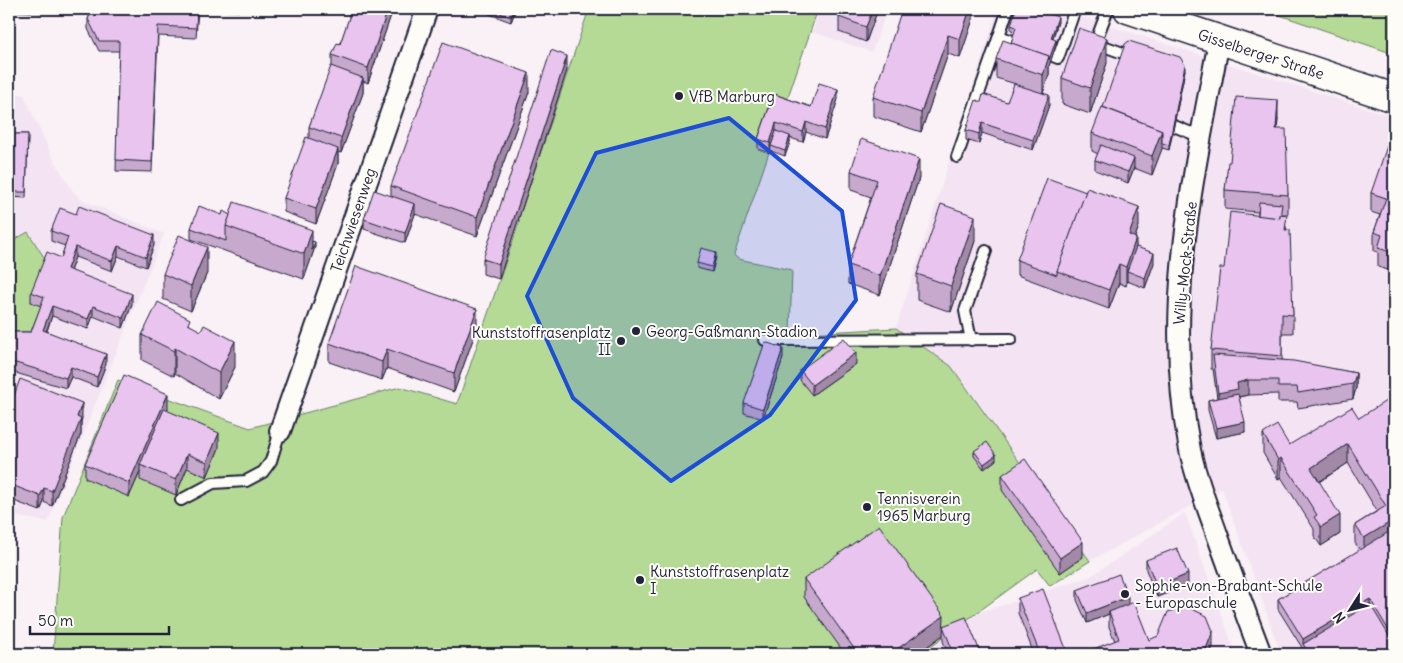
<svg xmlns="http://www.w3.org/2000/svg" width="1403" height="663" font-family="Delius,sans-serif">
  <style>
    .built { fill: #f4e4f3 }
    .green { fill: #b4da96; stroke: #6b7e68 }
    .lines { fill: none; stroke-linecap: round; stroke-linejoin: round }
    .lane-casing { stroke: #22223b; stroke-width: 14 }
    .street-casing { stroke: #22223b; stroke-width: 24 }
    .secondary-casing { stroke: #22223b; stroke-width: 31 }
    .lane { stroke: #fdfcf7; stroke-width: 10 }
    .street { stroke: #fdfcf7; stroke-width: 20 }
    .secondary { stroke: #fdfcf7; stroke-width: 28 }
    .wall { fill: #c8a9ce; stroke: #22223b }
    .shaded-wall { fill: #a289a7; stroke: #22223b }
    .building { fill: #e8c4ef; stroke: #22223b }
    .marked { fill: #1d4ed8; fill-opacity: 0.2; stroke: #1d4ed8; stroke-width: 4; stroke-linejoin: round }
    .poi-dot { fill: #22223b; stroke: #fdfcf7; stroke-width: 2 }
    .labels { text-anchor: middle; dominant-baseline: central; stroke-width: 4; stroke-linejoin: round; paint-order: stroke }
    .street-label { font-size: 15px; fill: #22223b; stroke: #fdfcf7 }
    .poi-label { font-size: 15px; fill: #22223b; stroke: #fdfcf7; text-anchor: start }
  </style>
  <rect width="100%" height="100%" fill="#f9f1f5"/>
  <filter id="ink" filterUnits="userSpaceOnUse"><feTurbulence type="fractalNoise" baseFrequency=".02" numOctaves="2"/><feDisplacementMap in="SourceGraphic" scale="10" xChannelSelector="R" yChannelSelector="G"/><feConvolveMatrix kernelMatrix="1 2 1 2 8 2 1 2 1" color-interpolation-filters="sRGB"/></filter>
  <g filter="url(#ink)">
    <g class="built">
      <path d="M820 9H887L872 52 812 32Z"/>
      <path d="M998 9H1057L1394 117V654H1281L1222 489 1090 561 1024 470 896 328Z"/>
      <path d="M9 92 24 95 52 156 72 190 81 199 164 234 48 522 9 515Z"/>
      <path d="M1185 513 1236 654H921L978 613 1091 576Z"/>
    </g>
    <g class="green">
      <path d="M589 9H818L734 255 738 259 792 270 790 334 896 328 951 366 1090 561 1050 586 1037 569 920 654H53L63 517 118 380 250 428 400 387 457 404 520 220H518Z"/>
      <path d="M1262 9H1394V54Z"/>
      <path d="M28 232 47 262 31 302 44 307 31 342 9 343V243Z"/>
    </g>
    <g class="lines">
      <g class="lane-casing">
        <g id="lane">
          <path d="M1008 9 999 36 1013 41"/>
          <path d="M1108 9 1095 43 1123 53"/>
          <path d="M1053 56 1058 58 1075 9"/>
          <path d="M1174 126 1201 137"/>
          <path d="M957 157 999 36"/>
          <path d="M765 340 1011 339"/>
          <path d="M971 340 965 311 986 251"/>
          <path d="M181 500 213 483 246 481 263 472 271 461 280 431"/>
        </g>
      </g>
      <g class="street-casing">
        <g id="street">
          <path d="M1219 41C1193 178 1162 311 1190 450 1196 480 1208 508 1218 537 1232 576 1246 615 1261 654"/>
          <path d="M280 431 427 9"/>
        </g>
      </g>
      <g class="secondary-casing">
        <path id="secondary" d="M1128 9 1394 98"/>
      </g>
      <use href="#lane" class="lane"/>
      <use href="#street" class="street"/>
      <use href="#secondary" class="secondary"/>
    </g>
    <g class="wall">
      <path d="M9 9H198L196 38 158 36 152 172 116 171 119 51H99L88 29V19L90 14 9 11Z"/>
      <path d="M212 9H240L239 11 212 10Z"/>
      <path d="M349 9H393L368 83 363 81V93L341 153 338 152V164L316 224 284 212V198L309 138V127L332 67V55L340 44 349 19Z"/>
      <path d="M489 9H516L511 22 489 14Z"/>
      <path d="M842 9H878L866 42 839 32V17Z"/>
      <path d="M973 9V19L960 58 948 54 921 132 873 116V97Z"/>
      <path d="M1058 22 1053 38 1056 45 1049 66V75L1043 93 1049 105 1033 150 982 133 979 144 966 140V130L981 102H1007L1016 84 996 78V59L1011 43 1015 31 1011 30V25Z"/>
      <path d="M1107 63 1090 114 1062 104V78Z"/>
      <path d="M567 70 499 279 483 274V259Z"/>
      <path d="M1185 70 1169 150 1162 148 1152 175 1134 168 1128 183 1095 170V160L1098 154 1092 151V133Z"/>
      <path d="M529 92 477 236 415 214 405 243 364 229V219L391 195V186Z"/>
      <path d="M774 94 811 107 838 99 825 139 806 132 803 142 790 138V142L785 156 771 151V150L770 153 758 149V139Z"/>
      <path d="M1278 119 1277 129 1288 195V214H1282L1287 230 1293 315V333H1282V360L1356 373V388L1353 399 1298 408 1297 402H1278V394L1248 395 1239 397 1245 432 1216 438 1208 410V400L1217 398 1213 369H1211V350L1224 268 1258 216V212L1225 209V190L1230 162Z"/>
      <path d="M9 134H28L26 198 9 197Z"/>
      <path d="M1394 149V272L1378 267V252L1374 251V232L1380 215 1371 212V193Z"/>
      <path d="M851 171 919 178 880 295 848 284V265L871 197 851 190Z"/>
      <path d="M222 215 312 241 315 247 304 279 191 239V228Z"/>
      <path d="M1139 226 1135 237 1136 247 1154 263 1145 288 1127 281 1126 286 1119 283 1109 309 1017 275V260Z"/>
      <path d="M51 231 154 245 146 267 118 256 112 271 75 257 70 271 132 304 123 328 93 316 88 329 52 316 47 331 106 364 97 387 71 377 66 388 9 371V332H31L41 306 31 302V292L61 258 65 246 51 241Z"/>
      <path d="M975 241 951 312 917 300V274Z"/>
      <path d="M716 257 712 272 697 268V263Z"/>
      <path d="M207 273 191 311 163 299V274Z"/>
      <path d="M190 325 235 367 219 399 175 373 174 376 142 360V335Z"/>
      <path d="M477 328 454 392 387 368 382 380 329 362V343Z"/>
      <path d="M783 358 763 419 744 413V403Z"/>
      <path d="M856 364 812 395 800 380V370Z"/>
      <path d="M9 403 82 418 81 422V434L52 506 44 502 40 511 9 499Z"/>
      <path d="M1394 408V654H1306L1278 609V599L1360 550 1355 543V525L1377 511 1348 463 1319 482 1340 534 1321 546 1314 536V529L1281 477 1278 479 1263 453V434L1289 445 1359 418Z"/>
      <path d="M168 409 167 411 219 448 207 477 187 468 176 495 140 480V472L129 497 85 478V464Z"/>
      <path d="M974 451 996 460 984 469 974 456Z"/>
      <path d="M1002 475 1083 557 1060 573 1002 490Z"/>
      <path d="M1146 560 1188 585 1157 597 1146 570Z"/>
      <path d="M804 579 944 626 981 654H948L943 641V635L917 654H845L804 597Z"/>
      <path d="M1077 590 1128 605 1149 640 1213 646 1210 654H1081L1115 641 1109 627V614L1087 623 1077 600Z"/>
      <path d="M1018 598 1068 654H1034L1018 613Z"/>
    </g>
    <g class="shaded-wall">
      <path d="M388 9H393L368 83V68Z"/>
      <path d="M514 9H516L511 22V17Z"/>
      <path d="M873 9H878L866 42V27Z"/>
      <path d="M970 9H973V19L960 58V39Z"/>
      <path d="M1058 17V22L1051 43V38Z"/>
      <path d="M948 35V54L921 132V113Z"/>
      <path d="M1107 38V63L1090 114V88Z"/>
      <path d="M1056 40V45L1049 66V75L1043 93V75L1049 56Z"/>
      <path d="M567 56V70L499 279V264Z"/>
      <path d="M1185 65V70L1169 150V145Z"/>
      <path d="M529 73V92L477 236V217Z"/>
      <path d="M363 78V93L341 153V138Z"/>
      <path d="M838 89V99L825 139V129Z"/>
      <path d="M1049 95V105L1033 150V140Z"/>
      <path d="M1278 100V119L1276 147V129Z"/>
      <path d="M806 122V132L803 142V132Z"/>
      <path d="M776 123V133L771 146 770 153V143Z"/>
      <path d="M982 123V133L979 144V134Z"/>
      <path d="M1162 130V149L1152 175V156Z"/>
      <path d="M790 136V142L785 156V151Z"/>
      <path d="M338 149V164L316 224V209Z"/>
      <path d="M1134 158V168L1128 183V172Z"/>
      <path d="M919 159V178L880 295V276Z"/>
      <path d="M415 204V214L405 243V233Z"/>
      <path d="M1139 207V226L1129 254V235Z"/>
      <path d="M975 216V241L951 312V286Z"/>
      <path d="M312 230V250L315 242V247L304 279V254Z"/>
      <path d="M154 235V245L146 267V257Z"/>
      <path d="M1136 238V257L1127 271V281L1126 286V267Z"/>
      <path d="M118 246V256L112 271V261Z"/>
      <path d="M75 247V257L67 280V269Z"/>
      <path d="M207 247V273L191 311V286Z"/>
      <path d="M716 252V257L712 272V267Z"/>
      <path d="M1154 253V263L1145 288V278Z"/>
      <path d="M1119 264V283L1109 309V290Z"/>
      <path d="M132 294V304L123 328V318Z"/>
      <path d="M52 306V316L43 340V330Z"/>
      <path d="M93 306V316L88 329V319Z"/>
      <path d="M477 309V328L454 392V373Z"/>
      <path d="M235 341V367L219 399V373Z"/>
      <path d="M175 348V373L174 376V351Z"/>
      <path d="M783 348V358L763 419V409Z"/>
      <path d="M387 349V368L382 380V362Z"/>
      <path d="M856 353V364L812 395V385Z"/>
      <path d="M106 354V364L97 387V377Z"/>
      <path d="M71 367V377L66 388V378Z"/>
      <path d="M1356 373V388L1353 399V384Z"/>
      <path d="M1248 380V395L1238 397 1218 408V393L1237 383Z"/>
      <path d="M168 394V409L143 466 140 465V472L129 497V483Z"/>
      <path d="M82 403V418L81 422V434L52 506V491L77 417Z"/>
      <path d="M1245 422V432L1216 438V428Z"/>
      <path d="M219 433V448L207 477V462Z"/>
      <path d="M1348 444V463L1311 487V468Z"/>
      <path d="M187 454V468L176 495V480Z"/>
      <path d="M996 455V460L984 469V464Z"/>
      <path d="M1281 458V477L1278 479V460Z"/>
      <path d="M44 488V502L40 511V496Z"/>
      <path d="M1340 515V534L1321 546V527Z"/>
      <path d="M1394 520V539L1364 557V538Z"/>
      <path d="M1083 542V557L1060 573V558Z"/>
      <path d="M1188 574V585L1157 597V587Z"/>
      <path d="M1128 597V607L1109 612V614L1087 623V613Z"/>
      <path d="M1370 599V609L1303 644V639Z"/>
      <path d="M944 616 943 635 917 654H890Z"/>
      <path d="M1213 631V646L1210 654H1204Z"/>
      <path d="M1164 651V654H1155Z"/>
    </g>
    <g class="building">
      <path d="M93 9H197L196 28 158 26 152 162 116 160 119 41H99L88 19Z"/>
      <path d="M352 9H388L368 68 332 55 337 43 340 44Z"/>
      <path d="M489 9H514L511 17Z"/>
      <path d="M842 9H873L866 27 839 17Z"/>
      <path d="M902 9H970L960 39 948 35 921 113 873 97Z"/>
      <path d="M1016 9H1035L1058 17 1051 38 1056 40 1049 60V56L1011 43 1016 27 1011 25Z"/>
      <path d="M1079 28 1107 38 1090 88 1062 78Z"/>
      <path d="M1003 40 1049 56 1043 75 996 59Z"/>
      <path d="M1129 41 1180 57 1185 65 1169 145 1162 143V130L1103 107 1125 44Z"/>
      <path d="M443 42 529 73 477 217 391 186Z"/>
      <path d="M551 50 567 56 499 264 483 259Z"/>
      <path d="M331 66 363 78 341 138 309 127Z"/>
      <path d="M819 83 838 89 825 129 806 122 803 132 776 123 770 143 758 139 774 94 811 107Z"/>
      <path d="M1014 84 1049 95 1033 140 982 123 979 134 966 130 976 100 981 102 983 94 1007 102Z"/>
      <path d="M1236 97 1278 100 1276 129H1286L1288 195 1225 190 1228 162H1230Z"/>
      <path d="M1102 107 1162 130 1152 156 1092 133Z"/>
      <path d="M776 131 790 136 785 151 771 146Z"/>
      <path d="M9 134H28L26 192H9Z"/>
      <path d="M306 137 338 149 316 209 284 198Z"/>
      <path d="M861 139 919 159 880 276 848 265 877 180 851 171Z"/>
      <path d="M1101 145 1134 158 1128 172 1095 160Z"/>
      <path d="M1387 146 1394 149V253L1378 248 1382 235 1374 232 1386 198 1371 193Z"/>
      <path d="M1047 178 1086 192 1057 271V275L1017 260Z"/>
      <path d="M1087 188 1139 207 1129 235 1136 238 1126 267 1119 264 1109 290 1057 271Z"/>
      <path d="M374 190 415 204 405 233 364 219Z"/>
      <path d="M234 202 312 230 304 254 226 226Z"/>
      <path d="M1259 202 1282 204 1280 218 1258 216Z"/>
      <path d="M941 204 975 216 951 286 917 274Z"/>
      <path d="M79 206 154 235 146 257 118 246 112 261 75 247 67 269 132 294 123 318 93 306 88 319 52 306 43 330 106 354 97 377 71 367 66 378 9 361V332H31L44 297 31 292 47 252 61 258 68 237 51 231 60 208 76 214Z"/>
      <path d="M199 206 222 215 223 211 230 215 226 226V241L191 228Z"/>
      <path d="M1230 212 1280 218V214L1287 215 1285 230H1290L1293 315 1282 314V356L1211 350 1220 268H1224Z"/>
      <path d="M179 235 207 247 191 286 163 274Z"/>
      <path d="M312 241 315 242 312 250Z"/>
      <path d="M1136 247 1154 253 1145 278 1127 271Z"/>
      <path d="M701 248 716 252 712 267 697 263Z"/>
      <path d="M356 266 477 309 454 373 387 349 382 362 329 343Z"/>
      <path d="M158 302 190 319 188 324 201 331 204 325 235 341 219 373 175 348 174 351 142 335Z"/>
      <path d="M844 338 856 353 812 385 800 370Z"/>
      <path d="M765 342 783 348 763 409 744 403Z"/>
      <path d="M1213 355 1294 361 1356 373 1353 384 1298 393 1297 387H1278V380H1248L1237 383 1238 389 1218 393Z"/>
      <path d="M124 375 168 394 129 483 85 464Z"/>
      <path d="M20 379 82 403 77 417 81 419 52 491 44 488 40 496 9 484V403L11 404Z"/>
      <path d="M1238 394 1245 422 1216 428 1208 400Z"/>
      <path d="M1389 399 1394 408V520L1364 538 1355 525 1386 506 1348 444 1311 468 1340 515 1321 527 1314 517 1317 515 1281 458 1278 460 1263 434 1277 425 1289 445 1352 407 1359 418Z"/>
      <path d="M164 409 219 433 207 462 187 454 176 480 140 465Z"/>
      <path d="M987 442 996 455 984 464 974 451Z"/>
      <path d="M1025 459 1083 542 1060 558 1002 475Z"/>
      <path d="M879 525 944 616 890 654H858L804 579Z"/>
      <path d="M1394 529V639L1370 599 1303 639 1278 599Z"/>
      <path d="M1177 548 1188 574 1157 587 1146 560Z"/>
      <path d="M1119 574 1128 597 1087 613 1077 590Z"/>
      <path d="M1043 589 1068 654H1040L1018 598Z"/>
      <path d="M1134 602 1149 640 1158 636 1168 612 1185 606 1207 616 1213 631 1204 654H1173L1164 651 1155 654H1081L1119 639 1109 612Z"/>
      <path d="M1370 604 1394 644V654H1309L1303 644Z"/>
      <path d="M966 617 981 654H954L943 626Z"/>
      <path d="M162 647 163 654H116Z"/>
    </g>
  </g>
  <path class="marked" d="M729 118 842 211 856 300 770 415 671 481 573 398 527 296 596 153Z"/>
  <g class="poi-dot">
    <circle cx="679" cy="96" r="5"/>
    <circle cx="636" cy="331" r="5"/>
    <circle cx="621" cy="341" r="5"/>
    <circle cx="867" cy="507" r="5"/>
    <circle cx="640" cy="580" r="5"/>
    <circle cx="1125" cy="594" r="5"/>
  </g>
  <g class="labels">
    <g class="street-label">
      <text transform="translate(1261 54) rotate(18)">Gisselberger Straße</text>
      <text transform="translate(353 220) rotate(-71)">Teichwiesenweg</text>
      <text transform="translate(1185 263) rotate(-84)">Willy-Mock-Straße</text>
    </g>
    <g class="poi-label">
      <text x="689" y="96">VfB Marburg</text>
      <text x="646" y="331">Georg-Gaßmann-Stadion</text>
      <text x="611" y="332" text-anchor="end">Kunststoffrasenplatz<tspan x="611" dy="17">II</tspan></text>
      <text x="877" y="498">Tennisverein<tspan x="877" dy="17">1965 Marburg</tspan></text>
      <text x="650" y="571">Kunststoffrasenplatz<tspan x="650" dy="17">I</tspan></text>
      <text x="1135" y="585">Sophie-von-Brabant-Schule<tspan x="1135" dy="17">- Europaschule</tspan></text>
    </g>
  </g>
  <rect width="1403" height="663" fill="none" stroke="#fdfcf7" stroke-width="30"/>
  <rect x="15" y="15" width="1373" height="633" fill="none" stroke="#22223b" stroke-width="2" filter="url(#ink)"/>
  <g transform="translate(1350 610) rotate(234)" stroke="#fdfcf7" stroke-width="4" paint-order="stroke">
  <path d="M0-4L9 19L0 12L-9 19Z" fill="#22223b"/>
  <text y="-8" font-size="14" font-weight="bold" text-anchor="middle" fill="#22223b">N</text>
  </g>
  <path d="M30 626v8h139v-8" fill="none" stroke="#22223b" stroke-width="2.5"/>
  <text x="38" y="626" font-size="15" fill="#22223b" stroke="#fdfcf7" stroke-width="4" paint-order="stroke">50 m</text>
</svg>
